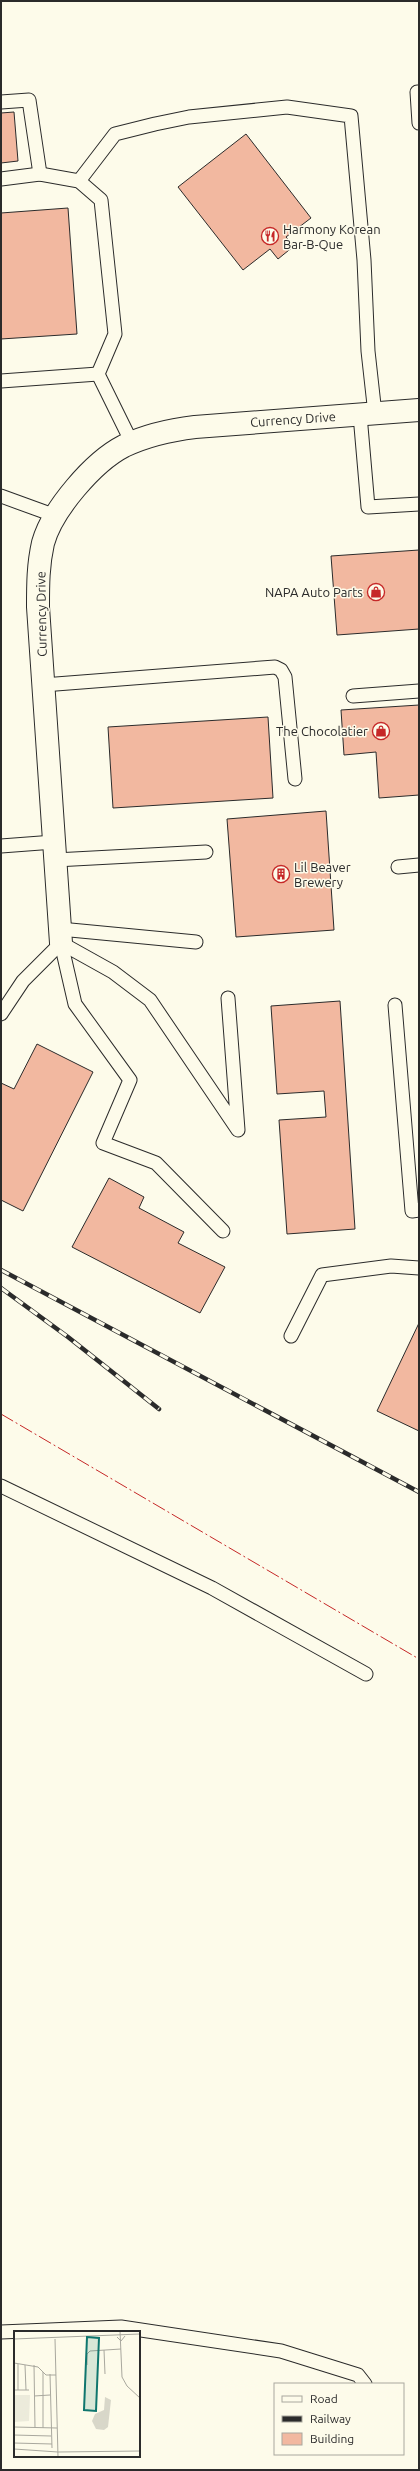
<svg xmlns="http://www.w3.org/2000/svg" width="420" height="2471" font-family="Ubuntu,sans-serif">
  <style>
    .building { fill: #f2b8a0; stroke: #2b2b2b }
    .lines { fill: none; stroke-linecap: round; stroke-linejoin: round }
    .service-casing { stroke: #2b2b2b; stroke-width: 15 }
    .minor-casing { stroke: #2b2b2b; stroke-width: 24 }
    .service { stroke: #fdfbea; stroke-width: 13 }
    .minor { stroke: #fdfbea; stroke-width: 22 }
    .rail-casing { stroke: #2b2b2b; stroke-width: 4.5 }
    .rail { stroke: #fdfbea; stroke-width: 3; stroke-dasharray: 9; stroke-linecap: butt }
    .power { stroke: #c62828; stroke-width: 1; stroke-dasharray: 14 3 2 3; stroke-linecap: butt }
    .labels { text-anchor: middle; dominant-baseline: central; stroke-width: 3; stroke-linejoin: round; paint-order: stroke }
    .poi-label { font-size: 13px; fill: #2b2b2b; stroke: #fdfbea; text-anchor: start }
    .street-label { font-size: 13px; fill: #2b2b2b; stroke: #fdfbea }
    .inset-road { fill: none; stroke: #a9a89e; stroke-width: 1 }
    .view { fill: #0f766e; fill-opacity: 0.15; stroke: #0f766e; stroke-width: 2 }
    .inset-edge { fill: none; stroke: #2b2b2b; stroke-width: 2 }
  </style>
  <rect width="100%" height="100%" fill="#fdfbea"/>
  <g class="building">
    <path d="M14 112 18 161 1 163V113Z"/>
    <path d="M246 134 311 218 286 237 294 246 278 259 270 249 243 270 178 187Z"/>
    <path d="M68 208 77 334 1 339V213Z"/>
    <path d="M419 550V629L337 635 331 556Z"/>
    <path d="M419 705V795L379 798 376 752 344 755 341 710Z"/>
    <path d="M268 717 273 798 113 808 108 727Z"/>
    <path d="M326 811 334 930 236 937 227 819Z"/>
    <path d="M340 1001 355 1229 287 1234 279 1120 326 1117 324 1091 277 1094 271 1006Z"/>
    <path d="M37 1044 93 1072 23 1211 1 1200V1083L14 1089Z"/>
    <path d="M109 1178 144 1197 139 1208 184 1232 178 1243 225 1267 200 1313 72 1247Z"/>
    <path d="M419 1323V1431L377 1411Z"/>
  </g>
  <g class="lines">
    <g class="service-casing">
      <g id="service">
        <path d="M419 92H417L419 123"/>
        <path d="M1 102 29 100 40 174"/>
        <path d="M1 179 40 174 79 181 101 200 115 334 98 374 132 443"/>
        <path d="M79 181 115 134 155 124 189 117 287 107 351 116 364 260 368 351 375 414"/>
        <path d="M1 381 98 374"/>
        <path d="M360 415 368 507 419 504"/>
        <path d="M1 496 56 516"/>
        <path d="M43 685 275 667 281 670 285 677 295 779"/>
        <path d="M353 696 419 691"/>
        <path d="M1 846 54 842"/>
        <path d="M55 860 206 852"/>
        <path d="M398 867 419 865"/>
        <path d="M60 929 196 942"/>
        <path d="M61 943 113 972 150 1000 238 1130 228 998"/>
        <path d="M61 943 75 1004 130 1080 103 1143 156 1163 223 1231"/>
        <path d="M395 1005 412 1211 419 1210"/>
        <path d="M1 1014 23 981 61 943"/>
        <path d="M291 1336 322 1275 391 1266 419 1268"/>
        <path d="M1 1486 212 1588 366 1674"/>
        <path d="M1 2332 121 2327 281 2351 358 2375 365 2384"/>
      </g>
    </g>
    <g class="minor-casing">
      <path id="minor" d="M61 943 38 607C38 585 38 565 43 543 52 510 93 462 124 446 147 435 170 430 195 427L419 410"/>
    </g>
    <use href="#service" class="service"/>
    <use href="#minor" class="minor"/>
    <g class="rail-casing">
      <g id="rail">
        <path d="M1 1270 419 1492"/>
        <path d="M1 1288 68 1337 159 1409"/>
      </g>
    </g>
    <use href="#rail" class="rail"/>
    <path class="power" d="M1 1414 419 1659"/>
  </g>
  <defs>
    <g id="restaurant-ring" transform="scale(0.9)"><circle r="9.5" fill="#fdfbea" stroke="#c62828" stroke-width="1.5"/><path d="M-5-6h1v4h1v-4h1v4h1v-4h1v5L-1.5 .5V6h-2V.5L-5-1ZM5-6V6H3V1.5H1.5Q1.5-4 5-6Z" fill="#c62828"/></g>
    <g id="shop-ring" transform="scale(0.9)"><circle r="9.5" fill="#fdfbea" stroke="#c62828" stroke-width="1.5"/><path d="M-5-2.5h2.3a2.7 3.5 0 0 1 5.4 0H5L5.5 6h-11ZM-1.5-2.5h3a1.5 2.3 0 0 0-3 0Z" fill="#c62828"/></g>
    <g id="building-ring" transform="scale(0.9)"><circle r="9.5" fill="#fdfbea" stroke="#c62828" stroke-width="1.5"/><path d="M-4-6H4V6H1V3H-1V6H-4ZM-2.5-4.3h1.7v1.8h-1.7ZM.8-4.3h1.7v1.8H.8ZM-2.5-1h1.7V.8h-1.7ZM.8-1h1.7V.8H.8Z" fill="#c62828"/></g>
  </defs>
  <g fill-rule="evenodd">
    <use href="#restaurant-ring" x="270" y="236"/>
    <use href="#shop-ring" x="376" y="592"/>
    <use href="#shop-ring" x="381" y="731"/>
    <use href="#building-ring" x="281" y="874"/>
  </g>
  <g class="labels">
    <g class="poi-label">
      <text x="283" y="229">Harmony Korean<tspan x="283" dy="15">Bar-B-Que</tspan></text>
      <text x="363" y="592" text-anchor="end">NAPA Auto Parts</text>
      <text x="368" y="731" text-anchor="end">The Chocolatier</text>
      <text x="294" y="867">Lil Beaver<tspan x="294" dy="15">Brewery</tspan></text>
    </g>
    <g class="street-label">
      <text transform="translate(293 419) rotate(-4)">Currency Drive</text>
      <text transform="translate(41 614) rotate(-91)">Currency Drive</text>
    </g>
  </g>
  <g transform="translate(14 2331)">
    <rect width="126" height="126" fill="#fdfbea"/>
    <path d="M0 64H16L15 90 0 91Z" fill="#ecebdb"/>
    <path d="M91 66 97 69 94 96 90 99 82 98 78 90 81 83 90 79Z" fill="#d8d7c9"/>
    <path class="inset-road" d="M106 0 108 46 113 55 126 67M103 6 107 10 111 5M0 8 126 3M41 8 44 126M90 19 91 43M0 32 24 36 32 44H42M4 33V59M11 34 12 59M20 34 21 97M73 34V23L76 20 107 18M36 43 38 117M0 59H15M20 65 36 64M0 96 43 97M29 97V41M0 104 37 105M0 112 38 113M0 118 44 121M44 121 126 120"/>
    <path class="view" d="M73 6 85 7 82 80 70 79Z"/>
    <rect width="126" height="126" class="inset-edge"/>
  </g>
  <rect width="420" height="2471" fill="none" stroke="#2b2b2b" stroke-width="4"/>
  <rect x="274" y="2383" width="130" height="72" fill="#fdfbea" stroke="#a9a89e"/>
  <rect x="282" y="2396" width="20" height="6" fill="#fdfbea" stroke="#a9a89e"/>
  <text x="310" y="2403" font-size="12" fill="#2b2b2b">Road</text>
  <rect x="282" y="2416" width="20" height="6" fill="#2b2b2b" stroke="#a9a89e"/>
  <text x="310" y="2423" font-size="12" fill="#2b2b2b">Railway</text>
  <rect x="282" y="2433" width="20" height="12" fill="#f2b8a0" stroke="#a9a89e"/>
  <text x="310" y="2443" font-size="12" fill="#2b2b2b">Building</text>
</svg>
